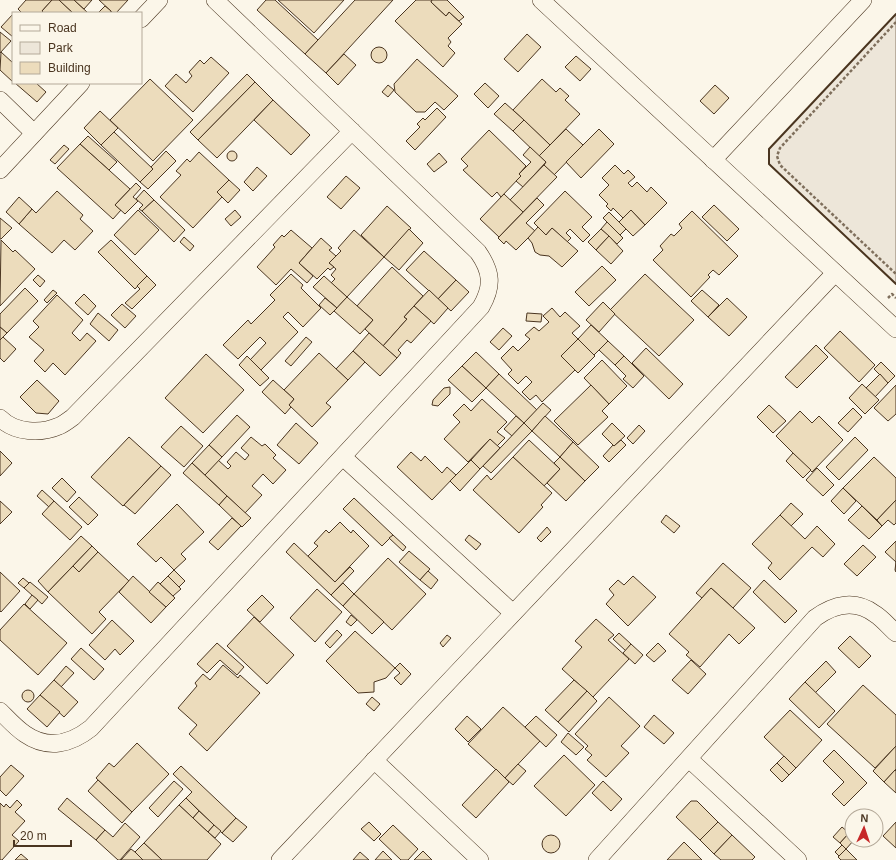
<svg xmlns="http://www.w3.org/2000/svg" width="896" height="860" font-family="Helvetica,sans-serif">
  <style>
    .green { fill: #ede6d9; stroke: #887966 }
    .building { fill: #ecdcbc; stroke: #4a3520 }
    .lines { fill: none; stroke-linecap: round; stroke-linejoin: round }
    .street-casing { stroke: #4a3520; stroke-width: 18 }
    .path { stroke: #7f6f5c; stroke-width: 2.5; stroke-dasharray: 3 2; stroke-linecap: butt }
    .street { stroke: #fbf6e9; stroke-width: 17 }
    .wall { stroke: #4a3520; stroke-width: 2 }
  </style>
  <rect width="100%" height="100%" fill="#fbf6e9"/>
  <path class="green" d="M896 14V284L769 164V149Z"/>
  <g class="building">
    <path d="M26 0H52L42 11 44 13H22L18 9Z"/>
    <path d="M52 0H59L73 13H44L42 11Z"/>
    <path d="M59 0H74L88 13H73Z"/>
    <path d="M74 0H92L84 9Z"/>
    <path d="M99 0H128L116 13H113Z"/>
    <path d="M266 0H275L318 40 305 54 257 10Z"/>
    <path d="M278 0H344L314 33Z"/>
    <path d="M355 0H393L326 73 305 54Z"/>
    <path d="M416 0H432L431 2 446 16 449 12 462 24 448 38 451 42 448 46 455 53 443 67 395 21Z"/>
    <path d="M432 0H447L464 17 459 21 449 12 446 16 431 2Z"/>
    <path d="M105 6 111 11 110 13H98Z"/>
    <path d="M13 14V37L1 27Z"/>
    <path d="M0 32 11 41 0 53Z"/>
    <path d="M527 34 541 47 518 72 504 59Z"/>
    <circle cx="379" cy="55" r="8"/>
    <path d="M1 52 13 63V82L0 70Z"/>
    <path d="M344 54 356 65 338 85 326 73Z"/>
    <path d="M576 56 591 69 580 81 565 67Z"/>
    <path d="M211 57 229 73 193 112 165 86 176 74 186 83 192 76 189 72 200 60 204 64Z"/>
    <path d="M417 59 458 96 444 110 435 102 425 112H416L395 92 394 84Z"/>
    <path d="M247 74 255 82 198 140 190 132Z"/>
    <path d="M150 79 193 120 153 161 110 120Z"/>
    <path d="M542 79 556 92 560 88 569 96 565 100 580 114 550 145 513 110Z"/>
    <path d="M255 82 273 100 217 158 198 140Z"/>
    <path d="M15 83H36L46 92 37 102Z"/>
    <path d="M485 83 499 96 488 108 474 94Z"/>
    <path d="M388 85 394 90 388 97 382 92Z"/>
    <path d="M715 85 729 98 714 114 700 101Z"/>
    <path d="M273 100 310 135 291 155 254 120Z"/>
    <path d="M505 103 524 120 513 131 494 114Z"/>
    <path d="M437 108 446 117 415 150 406 141 420 127 417 124 423 118 425 120Z"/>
    <path d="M100 111 118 128 101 145 84 128Z"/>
    <path d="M524 120 550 145 539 156 513 131Z"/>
    <path d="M566 129 583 145 554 175 544 165 546 162 539 156Z"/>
    <path d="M599 129 614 144 581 178 566 162Z"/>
    <path d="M489 130 526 166 519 174 521 176 501 197 497 192 492 197 463 170 468 166 461 159Z"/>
    <path d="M114 132 153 169 140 182 101 145Z"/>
    <path d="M88 136 117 162 109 170 80 144Z"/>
    <path d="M80 144 130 189 115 205 121 210 113 219 57 168Z"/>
    <path d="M64 145 69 149 55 164 50 160Z"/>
    <path d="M530 147 546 162 523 187 516 181 521 176 519 174 531 162 523 155Z"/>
    <path d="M166 151 176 161 148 189 140 182 153 169 151 167Z"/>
    <circle cx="232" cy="156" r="5"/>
    <path d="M199 152 229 180 217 192 222 197 193 228 160 197 181 175 176 171 187 159 190 162Z"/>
    <path d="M439 153 447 162 434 172 427 164Z"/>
    <path d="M544 165 557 177 523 212 510 200Z"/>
    <path d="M615 165 624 174 628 170 635 177 628 183 632 187 637 182 647 192 651 187 667 203 645 225 631 210 623 218 613 208 611 211 606 206 608 204 599 195 609 185 602 178Z"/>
    <path d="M257 167 267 176 253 191 244 182Z"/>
    <path d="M346 176 360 188 341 209 327 197Z"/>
    <path d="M229 180 240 190 228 203 217 192Z"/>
    <path d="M136 183 141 188 133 197 138 201 125 214 115 205Z"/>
    <path d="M144 190 154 200 142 211 139 209 143 205 136 199Z"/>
    <path d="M57 191 83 215 80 219 93 231 75 250 64 240 52 253 19 224 32 209 36 213Z"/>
    <path d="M565 191 592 217 582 227 590 235 583 242 570 229 566 233 571 238 567 242 552 228 546 235 534 223Z"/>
    <path d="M504 194 523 212 499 237 480 219Z"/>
    <path d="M19 197 32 209 19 224 6 212Z"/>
    <path d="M537 198 544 205 526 223 535 231 516 250 506 241 504 244 498 238Z"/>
    <path d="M154 200 185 230 174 242 142 211Z"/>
    <path d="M714 205 739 229 727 241 702 217Z"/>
    <path d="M387 206 411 228 384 257 361 235Z"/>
    <path d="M138 210 159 230 135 255 114 235Z"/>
    <path d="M235 210 241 217 231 226 225 219Z"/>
    <path d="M631 210 645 225 633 236 619 222Z"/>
    <path d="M692 211 738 256 719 275 713 270 708 275 710 277 691 297 653 260 663 250 660 246 671 234 674 236 682 228 679 224Z"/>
    <path d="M609 212 626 229 620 235 603 218Z"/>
    <path d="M0 218 12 228 1 239H0Z"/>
    <path d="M607 222 623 238 617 244 601 229Z"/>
    <path d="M538 227 546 235 552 228 578 251 562 267 549 256 540 255 535 252 532 243 528 238Z"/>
    <path d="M409 229 423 243 399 270 384 257Z"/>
    <path d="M601 229 609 236 596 250 588 242Z"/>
    <path d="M291 230 312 248 299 263 313 276 307 283 291 269 276 285 257 267 275 247 273 245 282 235 284 237Z"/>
    <path d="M354 230 384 257 347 297 331 283 335 279 331 275 336 269 329 263 341 251 338 248Z"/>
    <path d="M609 236 623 251 611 264 596 250Z"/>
    <path d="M184 237 194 246 190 251 180 242Z"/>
    <path d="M321 238 332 248 329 250 336 256 329 263 334 267 330 270 328 268 317 279 299 263Z"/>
    <path d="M1 240 13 252 15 250 35 269 0 306Z"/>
    <path d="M111 240 147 276 135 289 98 252Z"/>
    <path d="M424 251 456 280 438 299 406 270Z"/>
    <path d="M602 266 616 280 589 306 575 292Z"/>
    <path d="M392 267 423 296 404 317 407 319 383 346 365 329 373 320 357 306Z"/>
    <path d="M291 274 303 285 301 288 321 308 303 327 288 312 283 317 298 332 261 370 250 360 266 343 260 337 238 359 223 345 248 320 251 324 275 300 270 295Z"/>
    <path d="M645 274 694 320 659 356 610 310Z"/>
    <path d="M38 275 45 281 40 287 33 280Z"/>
    <path d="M147 276 156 285 132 309 125 303 140 289 137 286Z"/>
    <path d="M324 276 347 297 337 308 313 287Z"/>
    <path d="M456 280 469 292 451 311 438 299Z"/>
    <path d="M25 288 38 301 7 333 0 327V314Z"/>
    <path d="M53 290 57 293 47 303 44 300Z"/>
    <path d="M429 290 448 308 434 324 414 306Z"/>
    <path d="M702 290 719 305 708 317 691 301Z"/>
    <path d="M84 294 96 306 88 315 75 303Z"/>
    <path d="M57 295 83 320 72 333 80 341 87 333 96 341 65 375 53 363 45 372 34 361 44 350 29 337 39 327 33 321Z"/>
    <path d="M347 297 373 320 360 334 334 311Z"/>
    <path d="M325 298 337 308 330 315 319 305Z"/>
    <path d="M727 298 747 317 729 336 708 317Z"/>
    <path d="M603 302 615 314 599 332 586 320Z"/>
    <path d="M122 304 136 316 125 328 111 315Z"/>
    <path d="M414 306 431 321 411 343 407 340 398 350 401 353 397 358 383 346 407 319 404 317Z"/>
    <path d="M552 308 560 317 565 312 580 326 572 333 578 339 561 356 575 370 542 402 536 395 530 400 522 392 532 382 526 376 518 384 508 374 512 370 501 358 513 346 518 351 530 339 525 335 534 327 539 331 549 322 543 316Z"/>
    <path d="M98 313 118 330 109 341 90 324Z"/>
    <path d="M527 313 542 314 541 322 526 321Z"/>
    <path d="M591 325 608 341 594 355 578 339Z"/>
    <path d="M0 327 7 333 0 340Z"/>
    <path d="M503 328 512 336 499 350 490 342Z"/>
    <path d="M840 331 875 365 859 382 824 348Z"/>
    <path d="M369 333 397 358 380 376 353 351Z"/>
    <path d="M3 337 16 349 4 362 0 358V340Z"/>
    <path d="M306 337 312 342 291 366 285 361Z"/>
    <path d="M578 339 595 356 578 373 561 356Z"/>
    <path d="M608 341 624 356 615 365 599 350Z"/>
    <path d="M816 345 828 357 797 388 785 377Z"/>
    <path d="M646 348 683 384 669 399 632 363Z"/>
    <path d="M353 351 365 362 348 380 336 369Z"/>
    <path d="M476 352 499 374 486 388 462 366Z"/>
    <path d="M319 353 348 380 326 403 331 407 312 427 289 405 294 399 284 390Z"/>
    <path d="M206 354 244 390 203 433 165 398Z"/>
    <path d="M247 356 269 378 260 386 239 365Z"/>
    <path d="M624 356 644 376 633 388 623 379 626 376 615 365Z"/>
    <path d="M602 360 627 386 609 404 584 378Z"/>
    <path d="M881 362 895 376 888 383 874 369Z"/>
    <path d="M462 366 486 388 472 402 448 380Z"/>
    <path d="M499 374 537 410 524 423 486 388Z"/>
    <path d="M880 374 888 383 875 397 866 388Z"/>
    <path d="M37 380 59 401 48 414 36 413 20 397Z"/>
    <path d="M273 380 294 399 289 405 291 407 285 414 262 392Z"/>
    <path d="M862 384 879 400 865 414 849 398Z"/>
    <path d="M591 385 609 404 602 411 608 417 578 445 554 421Z"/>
    <path d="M896 385V414L888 421 874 408Z"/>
    <path d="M450 387V394L438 406 432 405 433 400 444 388Z"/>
    <path d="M482 399 507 422 497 432 505 438 497 446 490 439 468 462 444 439 460 422 453 415 464 404 471 411Z"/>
    <path d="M543 403 551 410 532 431 524 423Z"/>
    <path d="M769 405 786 421 773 433 757 417Z"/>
    <path d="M853 408 862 417 848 432 838 423Z"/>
    <path d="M800 411 812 423 819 416 843 440 812 472 776 436Z"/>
    <path d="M237 415 250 427 222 457 209 445Z"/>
    <path d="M516 416 524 423 512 436 504 429Z"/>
    <path d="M545 416 573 442 560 457 532 431Z"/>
    <path d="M296 423 318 443 299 464 277 445Z"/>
    <path d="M524 423 532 431 491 473 483 466Z"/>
    <path d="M612 423 625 436 614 446 602 434Z"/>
    <path d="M639 425 645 431 633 444 627 438Z"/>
    <path d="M181 426 203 446 184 467 161 447Z"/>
    <path d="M129 437 161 466 123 506 91 477Z"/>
    <path d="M251 437 262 446 265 444 276 455 273 458 286 470 273 484 263 474 252 486 262 495 245 513 205 475 218 460 228 469 231 466 227 462 236 452 245 460 249 455 241 448Z"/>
    <path d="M855 437 868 450 839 480 826 467Z"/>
    <path d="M490 439 500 448 480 469 471 460Z"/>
    <path d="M529 440 560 469 544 486 513 457Z"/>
    <path d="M621 440 626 445 609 462 603 456 613 445 614 446Z"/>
    <path d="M573 442 599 467 585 481 560 457Z"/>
    <path d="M209 445 222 457 205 475 192 463Z"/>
    <path d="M0 451 12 463 0 476Z"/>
    <path d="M411 452 421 461 425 456 442 473 447 467 456 475 432 500 397 467Z"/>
    <path d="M793 453 811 470 803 478 786 461Z"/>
    <path d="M513 457 552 493 541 505 543 507 519 533 473 490 487 475 491 480Z"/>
    <path d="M560 457 585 481 566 501 547 483 560 469 554 463Z"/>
    <path d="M874 457 896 478V500L877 520 843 488Z"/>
    <path d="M471 460 480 469 460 491 450 481Z"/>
    <path d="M192 463 227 496 219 505 183 473Z"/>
    <path d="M161 466 171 475 135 514 124 505Z"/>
    <path d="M817 468 834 485 823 496 806 480Z"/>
    <path d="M62 478 76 492 67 502 52 488Z"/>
    <path d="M843 488 856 501 844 514 831 501Z"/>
    <path d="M42 490 54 501 49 507 37 496Z"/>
    <path d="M227 496 251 518 242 527 219 505Z"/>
    <path d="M79 497 98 515 88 525 69 507Z"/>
    <path d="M354 498 393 535 382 546 343 509Z"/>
    <path d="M896 500V523L894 525 888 520 882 526 877 520Z"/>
    <path d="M0 501 12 512 0 524Z"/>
    <path d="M54 501 82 527 70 540 42 514Z"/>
    <path d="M791 503 803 514 791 526 780 515Z"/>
    <path d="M177 504 204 532 181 554 186 559 174 570 161 557 156 562 137 544Z"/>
    <path d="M862 506 882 526 869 539 848 520Z"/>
    <path d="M666 515 680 526 674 533 661 522Z"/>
    <path d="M780 515 805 539 817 526 835 544 823 557 812 547 780 580 768 568 772 563 752 544Z"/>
    <path d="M232 518 241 526 218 550 209 542Z"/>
    <path d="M340 522 351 533 353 530 369 546 335 582 308 556 318 546 314 543 326 530 329 533Z"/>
    <path d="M547 527 551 532 541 542 537 538Z"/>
    <path d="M393 535 406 547 403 551 389 538Z"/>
    <path d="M469 535 481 544 476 550 465 540Z"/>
    <path d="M81 536 92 546 48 592 38 581Z"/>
    <path d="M896 541V572L895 570 896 562 885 552Z"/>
    <path d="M294 543 335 582 350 567 354 571 331 595 286 552Z"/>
    <path d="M863 545 876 557 857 576 844 564Z"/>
    <path d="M92 546 98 552 79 572 73 566Z"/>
    <path d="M409 551 430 569 420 580 399 562Z"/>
    <path d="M98 552 129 581 99 612 106 619 92 634 48 592 73 566 79 572Z"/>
    <path d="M388 558 426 594 392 630 354 594Z"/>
    <path d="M723 563 751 588 733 608 711 588 702 598 696 593Z"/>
    <path d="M174 570 185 581 179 587 168 576Z"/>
    <path d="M428 571 438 580 431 589 420 580Z"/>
    <path d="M0 572 20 591 1 612 0 611Z"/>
    <path d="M133 576 166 607 151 623 119 592Z"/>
    <path d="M168 576 181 589 173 596 160 584Z"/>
    <path d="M633 576 656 597 628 626 606 604 614 595 609 589 618 580 624 585Z"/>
    <path d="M23 578 29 583 24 588 18 583Z"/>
    <path d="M764 580 797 611 785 623 753 592Z"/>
    <path d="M30 582 48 597 42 604 24 588Z"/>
    <path d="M158 582 175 598 166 607 149 592Z"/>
    <path d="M343 583 354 594 343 606 331 595Z"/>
    <path d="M711 588 755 628 739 644 729 634 700 667 686 655 689 652 669 634Z"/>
    <path d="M317 589 342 612 315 642 290 618Z"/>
    <path d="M354 594 384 622 372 634 343 606Z"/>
    <path d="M32 595 38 600 30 609 25 604Z"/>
    <path d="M262 595 274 607 260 622 247 610Z"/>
    <path d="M24 604 67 643 38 675 0 640V630Z"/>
    <path d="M351 615 357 620 351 626 346 622Z"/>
    <path d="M254 617 294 655 267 684 227 646Z"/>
    <path d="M596 619 614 635 608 640 629 659 593 697 562 669 582 647 575 641Z"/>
    <path d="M112 620 134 641 120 655 115 649 105 660 89 645Z"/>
    <path d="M337 630 342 635 330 648 325 643Z"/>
    <path d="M355 631 395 668 386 678 374 682V692L358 693 326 661Z"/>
    <path d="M619 633 631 644 626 651 613 639Z"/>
    <path d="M447 635 451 638 443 647 440 643Z"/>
    <path d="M850 636 871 656 859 668 838 648Z"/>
    <path d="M217 643 244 667 237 675 220 660 207 673 197 664Z"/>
    <path d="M658 643 666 651 654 662 646 655Z"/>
    <path d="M631 644 643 655 635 664 623 653Z"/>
    <path d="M81 648 104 669 94 680 71 659Z"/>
    <path d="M691 660 706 674 688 694 672 680Z"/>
    <path d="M826 661 836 672 815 693 805 682Z"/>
    <path d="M400 663 411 674 401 685 394 678 400 673 395 668Z"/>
    <path d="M223 665 238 678 240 675 260 693 207 751 189 734 197 725 178 708 197 686 195 683 203 674 210 680Z"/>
    <path d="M66 666 74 673 61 687 54 680Z"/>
    <path d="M54 680 78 702 64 717 40 695Z"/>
    <path d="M574 680 587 691 558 722 545 710Z"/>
    <path d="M805 682 835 711 819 728 789 699Z"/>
    <path d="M863 685 896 715V746L875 768 827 724Z"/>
    <circle cx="28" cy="696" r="6"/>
    <path d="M587 691 597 701 569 732 558 722Z"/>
    <path d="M40 695 60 712 47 727 27 709Z"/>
    <path d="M372 697 380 704 374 711 366 704Z"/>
    <path d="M609 697 640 726 621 746 629 753 606 777 587 760 592 755 585 749 588 746 575 734Z"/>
    <path d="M503 707 540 741 505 778 468 744Z"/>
    <path d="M790 710 822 740 796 768 764 737Z"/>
    <path d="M654 715 674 733 664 744 644 727Z"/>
    <path d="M467 716 481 729 468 742 455 729Z"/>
    <path d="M536 716 557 735 546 747 525 727Z"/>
    <path d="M568 733 584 747 576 755 561 742Z"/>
    <path d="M137 743 169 774 132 812 96 778 109 763 114 767Z"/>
    <path d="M896 746V769L884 782 873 771Z"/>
    <path d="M834 750 867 783 844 806 832 794 844 782 823 761Z"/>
    <path d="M564 755 595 785 566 816 534 786Z"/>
    <path d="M784 756 796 768 789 775 777 763Z"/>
    <path d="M777 763 789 775 782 782 770 770Z"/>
    <path d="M518 764 526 771 513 785 505 778Z"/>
    <path d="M11 765 24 776 6 796 0 790V777Z"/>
    <path d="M181 766 236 818 222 833 186 798 192 792 173 774Z"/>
    <path d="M496 769 509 782 476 818 462 805Z"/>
    <path d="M895 770 896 771V793L884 782Z"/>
    <path d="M98 780 132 812 122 823 88 791Z"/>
    <path d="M174 781 183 789 158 817 149 808Z"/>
    <path d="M603 781 622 799 611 811 592 793Z"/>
    <path d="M67 798 105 830 96 840 58 809Z"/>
    <path d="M186 798 199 811 193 818 179 805Z"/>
    <path d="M17 800 22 805 15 812 25 821 12 835 19 841 2 860H0V803L4 807 6 804 10 808Z"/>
    <path d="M691 801H697L718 822 700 840 676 817Z"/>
    <path d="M179 805 221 844 207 860H162L144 843Z"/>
    <path d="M199 811 214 825 208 832 193 818Z"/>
    <path d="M236 818 247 827 233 842 222 833Z"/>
    <path d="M369 822 381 834 374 841 361 829Z"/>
    <path d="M718 822 732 835 714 854 700 840Z"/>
    <path d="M896 822V848L883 836Z"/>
    <path d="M125 823 140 837 120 860H118L96 840 105 830 113 837Z"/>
    <path d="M214 825 221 831 215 838 208 832Z"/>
    <path d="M393 825 418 849 408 860H401L379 839Z"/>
    <path d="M842 827 849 833 840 843 833 837Z"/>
    <path d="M851 831 852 840H854L846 849 840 843Z"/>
    <circle cx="551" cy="844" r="9"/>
    <path d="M732 835 755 857 752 860H721L714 854Z"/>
    <path d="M684 842 702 860H667Z"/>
    <path d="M144 843 162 860H143L135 852Z"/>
    <path d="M842 845 846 849 839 856 835 852Z"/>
    <path d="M131 849 135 852 143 860H121Z"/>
    <path d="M846 849 857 860H841L838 857Z"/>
    <path d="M383 851 392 860H375Z"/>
    <path d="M423 851 432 860H414Z"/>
    <path d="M360 852 369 860H353Z"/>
    <path d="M21 854 28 860H15Z"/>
  </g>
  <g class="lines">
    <g class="street-casing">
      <g id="street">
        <path d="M541 0 896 329"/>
        <path d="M141 19 159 0"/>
        <path d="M0 100 34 133"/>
        <path d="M713 160 863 0"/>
        <path d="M0 170 81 83"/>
        <path d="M0 418C15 433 41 434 59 426 64 424 69 420 73 417L352 131"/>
        <path d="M343 457 513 613"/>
        <path d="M0 711C8 719 16 728 25 734 48 750 71 744 91 728L481 307C493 286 492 272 478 252L215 0"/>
        <path d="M689 759 798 860"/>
        <path d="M374 760 480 860"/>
        <path d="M280 860 835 273"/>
        <path d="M597 860 815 618C834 604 855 599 875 614 883 619 889 627 896 633"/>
      </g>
    </g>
    <g class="path">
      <path d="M896 22 780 148 777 156 780 165 896 274"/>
      <path d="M888 298 892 294 896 298"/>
    </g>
    <use href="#street" class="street"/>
    <path class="wall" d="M896 14 769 149V164L896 284"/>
  </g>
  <rect x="12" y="12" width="130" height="72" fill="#fbf6e9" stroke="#b4a999"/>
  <rect x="20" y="25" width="20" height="6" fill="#fbf6e9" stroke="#b4a999"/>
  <text x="48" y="32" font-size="12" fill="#4a3520">Road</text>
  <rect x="20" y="42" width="20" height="12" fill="#ede6d9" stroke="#b4a999"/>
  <text x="48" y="52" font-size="12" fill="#4a3520">Park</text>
  <rect x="20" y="62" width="20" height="12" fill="#ecdcbc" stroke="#b4a999"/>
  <text x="48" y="72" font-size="12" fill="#4a3520">Building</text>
  <g transform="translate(864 828) rotate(3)"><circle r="19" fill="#fbf6e9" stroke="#b4a999"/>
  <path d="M0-3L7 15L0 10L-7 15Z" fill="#c62828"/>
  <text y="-6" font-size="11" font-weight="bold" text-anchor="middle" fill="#4a3520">N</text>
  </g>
  <path d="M14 840v6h57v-6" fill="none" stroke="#4a3520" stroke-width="2"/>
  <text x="20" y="840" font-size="12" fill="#4a3520" stroke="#fbf6e9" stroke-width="3" paint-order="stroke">20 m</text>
</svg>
